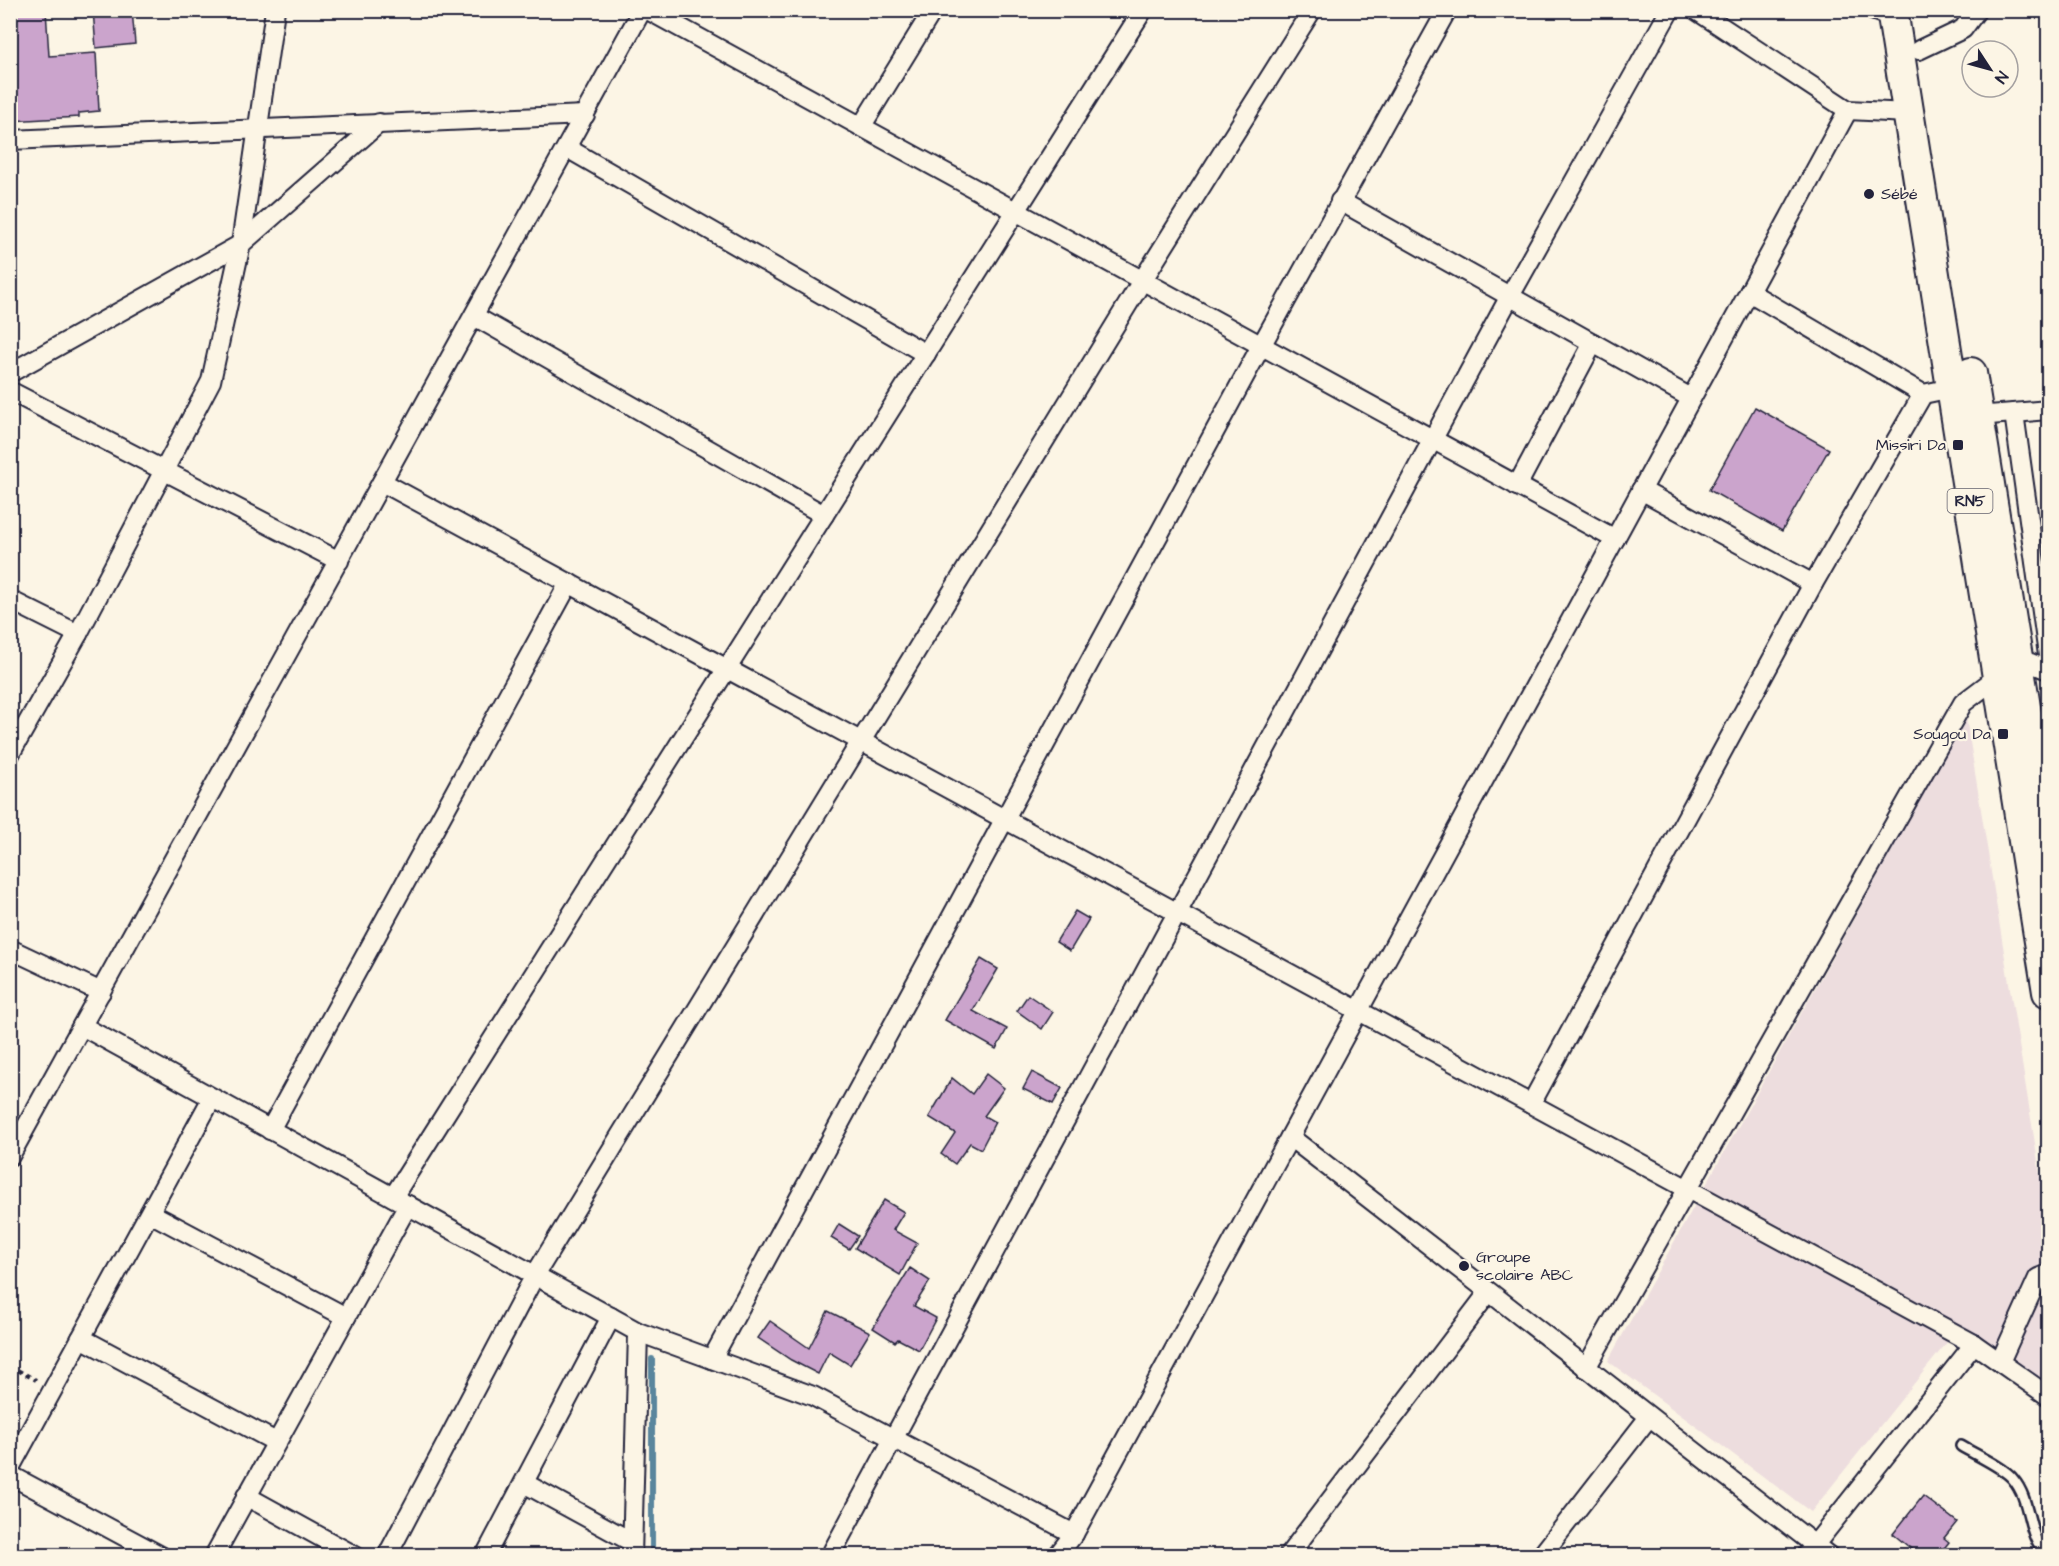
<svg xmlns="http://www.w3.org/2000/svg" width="2059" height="1566" font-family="'Architects Daughter',sans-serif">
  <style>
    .built { fill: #edddde }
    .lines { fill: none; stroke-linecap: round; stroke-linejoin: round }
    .stream { stroke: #5a869d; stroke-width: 6 }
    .building { fill: #cba4cc; stroke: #22223b; stroke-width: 1.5 }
    .service-casing { stroke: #22223b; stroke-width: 14 }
    .minor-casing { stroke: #22223b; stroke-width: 22 }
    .trunk-casing { stroke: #22223b; stroke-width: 34 }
    .path { stroke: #22223b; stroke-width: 4; stroke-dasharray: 4.5 4.5; stroke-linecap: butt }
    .service { stroke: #fcf5e5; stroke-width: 9 }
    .minor { stroke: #fcf5e5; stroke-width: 18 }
    .trunk { stroke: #fcf5e5; stroke-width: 30 }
    .poi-dot { fill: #22223b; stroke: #fcf5e5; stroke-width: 2 }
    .labels { text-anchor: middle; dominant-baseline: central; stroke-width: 4.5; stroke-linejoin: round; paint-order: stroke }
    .shield { fill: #fcf5e5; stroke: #63616e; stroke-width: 1.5 }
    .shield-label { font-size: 15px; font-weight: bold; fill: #22223b }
    .poi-label { font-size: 16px; fill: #22223b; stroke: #fcf5e5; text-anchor: start }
  </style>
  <rect width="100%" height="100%" fill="#fcf5e5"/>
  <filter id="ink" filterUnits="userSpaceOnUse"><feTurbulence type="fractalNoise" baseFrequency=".0167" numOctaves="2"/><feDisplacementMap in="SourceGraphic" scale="12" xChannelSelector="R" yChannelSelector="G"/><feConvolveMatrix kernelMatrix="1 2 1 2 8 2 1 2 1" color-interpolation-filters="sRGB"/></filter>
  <g filter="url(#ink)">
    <path class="built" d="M1966 717 2048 1224V1397L1957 1330 1811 1512 1608 1361Z"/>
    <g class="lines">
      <path class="stream" d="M652 1556V1359"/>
    </g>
    <g class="building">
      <path d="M10 10H46L49 56 96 53 99 111 79 113V117L10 121Z"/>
      <path d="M93 10H132L135 44 96 48Z"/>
      <path d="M1755 407 1829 449 1782 531 1709 490Z"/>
      <path d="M1075 911 1089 919 1070 951 1056 942Z"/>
      <path d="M981 959 998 969 973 1011 1007 1029 996 1049 945 1020Z"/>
      <path d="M1028 995 1053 1012 1042 1029 1017 1011Z"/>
      <path d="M1032 1072 1062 1088 1053 1104 1023 1089Z"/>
      <path d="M986 1074 1004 1088 984 1116 995 1122 981 1149 970 1143 955 1164 941 1154 955 1133 929 1117 952 1078 972 1094Z"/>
      <path d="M884 1200 904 1212 893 1230 917 1243 900 1275 855 1248Z"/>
      <path d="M839 1224 858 1236 849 1249 831 1238Z"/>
      <path d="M910 1268 930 1281 914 1306 936 1318 919 1350 898 1339 895 1342 873 1328Z"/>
      <path d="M828 1311 870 1332 850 1365 829 1352 818 1374 791 1360 758 1338 770 1321 809 1348Z"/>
      <path d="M1923 1496 1957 1522 1944 1538 1949 1542 1938 1556H1920L1893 1534Z"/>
    </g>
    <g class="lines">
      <g class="service-casing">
        <g id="service">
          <path d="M1861 10 1887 20"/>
          <path d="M1961 1446C1974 1454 2005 1468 2013 1479 2032 1501 2026 1535 2047 1556"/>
        </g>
      </g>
      <g class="minor-casing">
        <g id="minor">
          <path d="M648 10 1615 539"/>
          <path d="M1696 10 1848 110 1908 113"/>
          <path d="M1919 50 1963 29 1977 10"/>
          <path d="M861 127 933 10"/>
          <path d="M10 140C202 133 393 122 585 115"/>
          <path d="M567 148 926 354"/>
          <path d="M1340 201 1691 398"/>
          <path d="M1749 292 1923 394 1952 388"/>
          <path d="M474 316 824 515"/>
          <path d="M10 373 241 244 379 123"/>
          <path d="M10 391 339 561"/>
          <path d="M2014 413 2048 655"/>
          <path d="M1978 416 2048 410"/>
          <path d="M382 482 1974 1344 2048 1396"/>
          <path d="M1517 486 1593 343"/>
          <path d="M1641 490 1813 584"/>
          <path d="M10 600 78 634"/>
          <path d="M2018 658 2048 670"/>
          <path d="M10 754 78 634 211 381 241 244 275 10"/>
          <path d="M10 949 101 992"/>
          <path d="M82 1026 638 1332 813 1396 1074 1534"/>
          <path d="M1531 1104 1813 584 1923 394"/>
          <path d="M270 1130 569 583"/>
          <path d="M1290 1137 1829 1556"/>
          <path d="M10 1156 642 10"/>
          <path d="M393 1197 1143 10"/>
          <path d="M150 1213 346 1317"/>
          <path d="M81 1338 276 1442"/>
          <path d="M712 1359 1261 346 1447 10"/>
          <path d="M2000 1362 2038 1278 2048 1274"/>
          <path d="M1586 1368 1963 703 1996 678"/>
          <path d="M10 1468 212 1098"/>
          <path d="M10 1475 161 1556"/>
          <path d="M524 1483 632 1542"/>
          <path d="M246 1496 355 1556"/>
          <path d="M214 1556 408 1205"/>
          <path d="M387 1556 535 1275 1142 281 1312 10"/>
          <path d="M485 1556 611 1317"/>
          <path d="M632 1556 638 1332"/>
          <path d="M830 1556 1510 296 1670 10"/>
          <path d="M1057 1556 1074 1534 1848 110"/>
          <path d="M1288 1556 1488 1293"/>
          <path d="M1541 1556 1649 1417"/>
          <path d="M1806 1556 1974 1344"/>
        </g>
      </g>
      <g class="trunk-casing">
        <g id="trunk">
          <path d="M1892 10 2048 992"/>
          <path d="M1971 373 2048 849"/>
        </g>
      </g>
      <path class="path" d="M10 1366 36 1380"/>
      <use href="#service" class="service"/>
      <use href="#minor" class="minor"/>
      <use href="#trunk" class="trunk"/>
    </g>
  </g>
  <g class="poi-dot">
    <circle cx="1869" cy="194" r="6"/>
    <rect x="1952" y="439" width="12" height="12" rx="3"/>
    <rect x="1997" y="728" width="12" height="12" rx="3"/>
    <circle cx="1464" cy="1266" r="6"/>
  </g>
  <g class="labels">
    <rect class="shield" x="1947.5" y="489" width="45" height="24" rx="4.5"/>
    <g class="shield-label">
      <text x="1970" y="501">RN5</text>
    </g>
    <g class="poi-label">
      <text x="1881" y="194">Sébé</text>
      <text x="1946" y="445" text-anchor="end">Missiri Da</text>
      <text x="1991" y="734" text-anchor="end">Sougou Da</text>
      <text x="1476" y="1257">Groupe<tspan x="1476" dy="18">scolaire ABC</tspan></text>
    </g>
  </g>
  <rect width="2059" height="1566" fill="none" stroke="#fcf5e5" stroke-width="36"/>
  <rect x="18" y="18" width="2023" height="1530" fill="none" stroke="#22223b" stroke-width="2" filter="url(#ink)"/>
  <g transform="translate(1990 69) rotate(126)"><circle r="28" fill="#fcf5e5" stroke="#a5a1a1" stroke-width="1.5"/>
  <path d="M0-4.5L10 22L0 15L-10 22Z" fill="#22223b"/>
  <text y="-9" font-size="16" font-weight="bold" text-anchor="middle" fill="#22223b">N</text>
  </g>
</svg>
